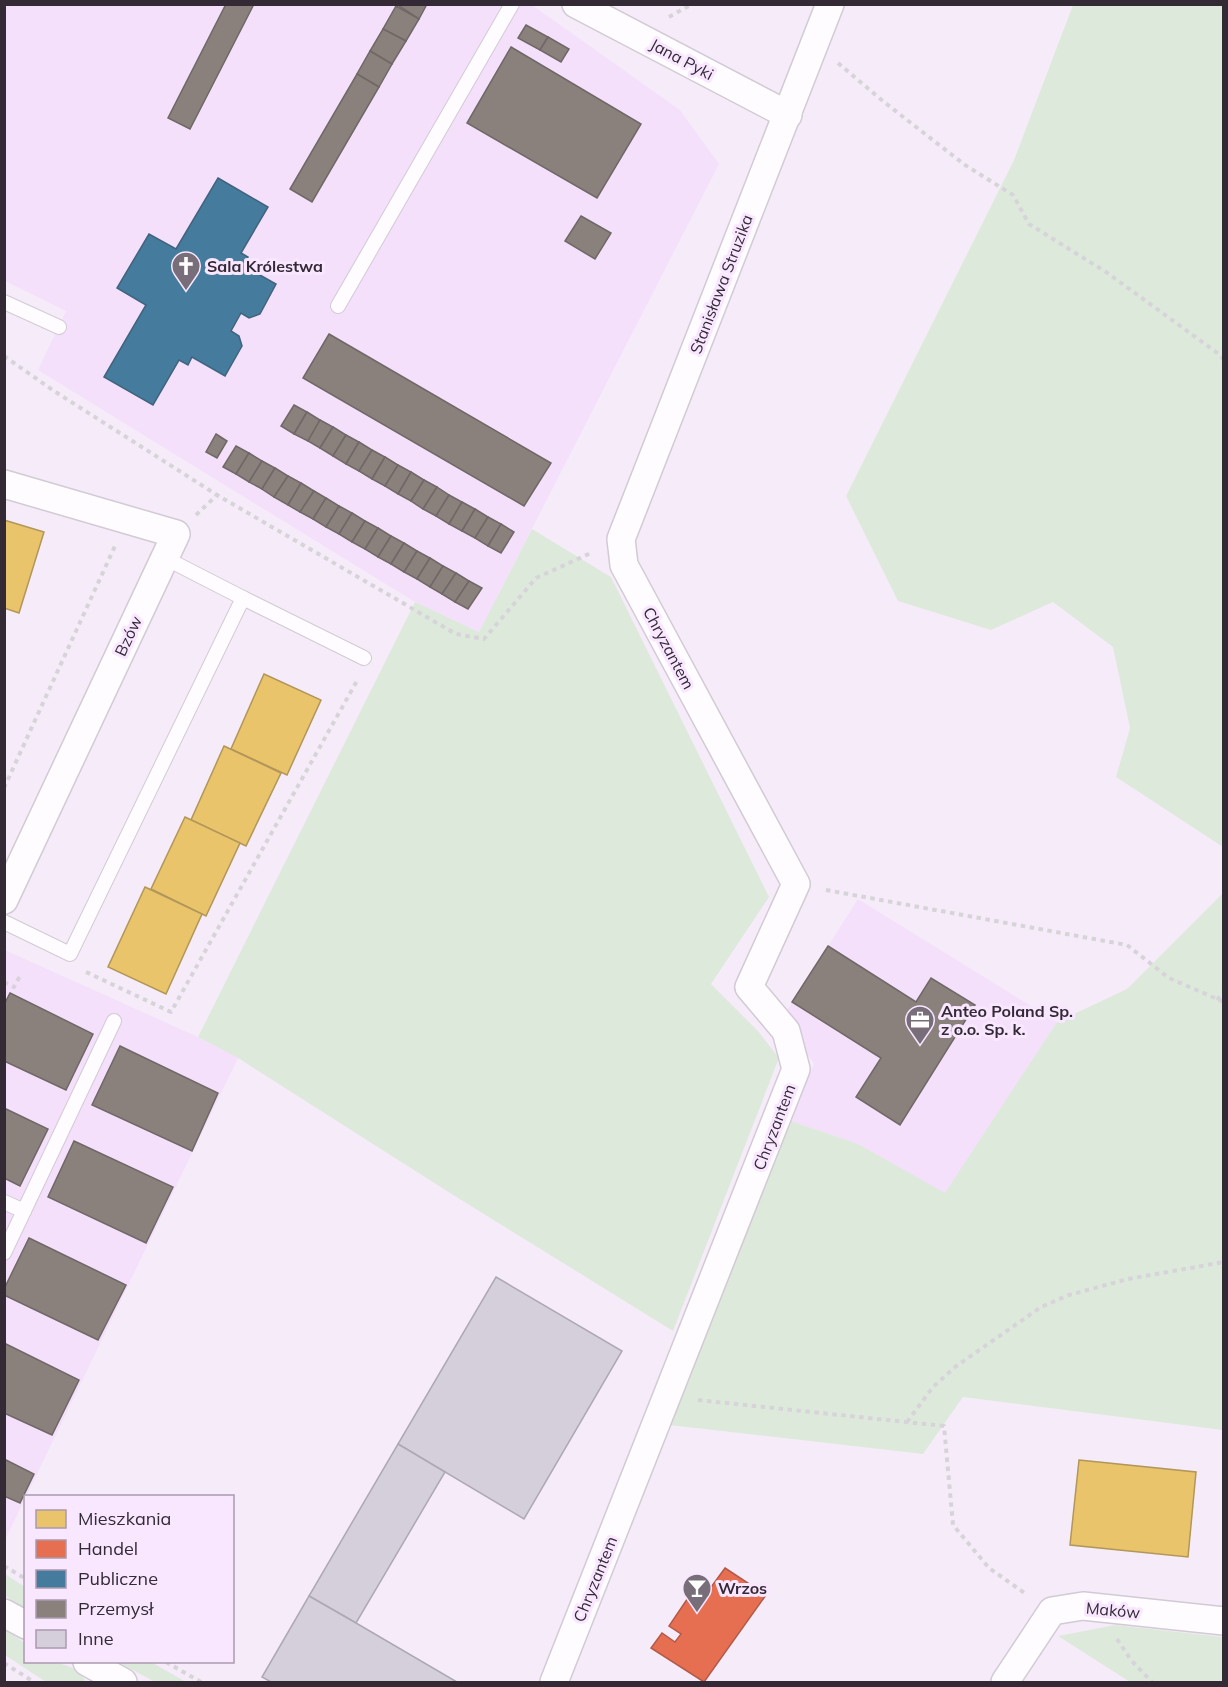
<svg xmlns="http://www.w3.org/2000/svg" width="1228" height="1687" font-family="Mulish,sans-serif">
  <style>
    .built { fill: #f4e0fa }
    .green { fill: #dde9db }
    .homes { fill: #e9c46a; stroke: #b2965a; stroke-width: 1.5 }
    .shops { fill: #e76f51; stroke: #b15a49; stroke-width: 1.5 }
    .public { fill: #457b9d; stroke: #40637e; stroke-width: 1.5 }
    .industry { fill: #8a817c; stroke: #706767; stroke-width: 1.5 }
    .building { fill: #d4cfdb; stroke: #aea8b4; stroke-width: 1.5 }
    .lines { fill: none; stroke-linecap: round; stroke-linejoin: round }
    .lane-casing { stroke: #d2cad5; stroke-width: 16 }
    .street-casing { stroke: #d2cad5; stroke-width: 30 }
    .path { stroke: #d7d4d9; stroke-width: 4; stroke-dasharray: 4.5 4.5; stroke-linecap: butt }
    .lane { stroke: #fefcfe; stroke-width: 14 }
    .street { stroke: #fefcfe; stroke-width: 27 }
    .labels { text-anchor: middle; dominant-baseline: central; stroke-width: 6; stroke-linejoin: round; paint-order: stroke }
    .street-label { font-size: 16px; fill: #332a36; stroke: #f9e6ff }
    .poi-label { font-size: 16px; font-weight: bold; fill: #332a36; stroke: #f9e6ff; text-anchor: start }
  </style>
  <rect width="100%" height="100%" fill="#f6ecf9"/>
  <g class="built">
    <path d="M4 5H532L680 110 719 164 479 632 415 602 38 370 66 311 5 281Z"/>
    <path d="M858 899 1057 1022 945 1194 858 1144 788 1120 814 1064 783 1017Z"/>
    <path d="M5 950 198 1037 238 1058 5 1540Z"/>
  </g>
  <g class="green">
    <path d="M1073 5H1223V847L1116 777 1130 728 1113 647 1053 602 991 630 898 601 846 496 1014 160Z"/>
    <path d="M532 529 611 577 769 897 711 984 758 1031 779 1058 673 1331 450 1193 238 1058 198 1037 415 602 479 632Z"/>
    <path d="M1223 893V1430L963 1397 923 1454 669 1425 788 1120 858 1144 945 1193 1057 1022 1127 989Z"/>
    <path d="M5 1574 25 1587V1608L5 1596Z"/>
    <path d="M1115 1625 1223 1637V1682H1130L1058 1636Z"/>
    <path d="M5 1630 25 1643 26 1662C44 1662 75 1660 85 1680L83 1682H46L5 1655Z"/>
    <path d="M118 1662H151L186 1682H155Z"/>
  </g>
  <g class="homes">
    <path d="M4 520 44 532 19 613 4 608Z"/>
    <path d="M264 674 321 700 287 775 231 749Z"/>
    <path d="M224 746 281 773 246 846 191 820Z"/>
    <path d="M185 817 240 843 206 916 151 889Z"/>
    <path d="M145 887 202 914 166 994 108 967Z"/>
    <path d="M1079 1460 1196 1472 1188 1557 1070 1545Z"/>
  </g>
  <path class="shops" d="M725 1568 766 1595 704 1682 651 1648 662 1633 675 1642 681 1634 669 1626 698 1583 709 1590Z"/>
  <path class="public" d="M218 178 268 207 241 253 248 257 244 266 276 284 260 314 249 318 241 313 231 331 239 336 242 346 225 376 192 357 188 365 179 360 153 405 104 377 146 305 117 288 149 234 176 249Z"/>
  <g class="industry">
    <path d="M226 4H254L190 129 168 118Z"/>
    <path d="M396 4H427L419 19Z"/>
    <path d="M396 6 419 19 406 41 383 29Z"/>
    <path d="M526 25 548 37 540 50 518 38Z"/>
    <path d="M383 29 406 41 392 64 370 51Z"/>
    <path d="M548 37 569 49 561 62 540 50Z"/>
    <path d="M511 47 641 124 597 198 467 123Z"/>
    <path d="M370 51 392 64 379 87 357 74Z"/>
    <path d="M357 74 379 87 312 202 290 189Z"/>
    <path d="M581 216 611 233 595 259 565 241Z"/>
    <path d="M329 334 551 463 524 506 303 378Z"/>
    <path d="M294 405 307 412 294 434 281 426Z"/>
    <path d="M307 412 320 420 308 441 294 434Z"/>
    <path d="M320 420 333 427 320 448 308 441Z"/>
    <path d="M333 427 346 435 333 456 320 448Z"/>
    <path d="M216 434 227 441 217 458 206 452Z"/>
    <path d="M346 435 359 442 346 464 333 456Z"/>
    <path d="M359 442 372 450 359 471 346 464Z"/>
    <path d="M236 446 249 453 236 474 223 467Z"/>
    <path d="M372 450 385 457 372 479 359 471Z"/>
    <path d="M249 453 262 461 249 482 236 474Z"/>
    <path d="M385 457 398 465 385 486 372 479Z"/>
    <path d="M262 461 275 468 262 489 249 482Z"/>
    <path d="M398 465 411 472 398 494 385 486Z"/>
    <path d="M275 468 288 476 274 497 262 489Z"/>
    <path d="M411 472 424 480 411 501 398 494Z"/>
    <path d="M288 476 301 483 288 505 274 497Z"/>
    <path d="M424 480 437 487 423 509 411 501Z"/>
    <path d="M301 483 314 491 300 512 288 505Z"/>
    <path d="M437 487 449 495 436 516 423 509Z"/>
    <path d="M314 491 326 498 313 519 300 512Z"/>
    <path d="M449 495 462 502 449 524 436 516Z"/>
    <path d="M326 498 339 506 326 527 313 519Z"/>
    <path d="M462 502 475 509 462 531 449 524Z"/>
    <path d="M339 506 352 513 339 534 326 527Z"/>
    <path d="M475 509 488 517 475 538 462 531Z"/>
    <path d="M352 513 365 521 352 542 339 534Z"/>
    <path d="M488 517 501 524 488 546 475 538Z"/>
    <path d="M365 521 378 528 365 549 352 542Z"/>
    <path d="M501 524 514 532 501 553 488 546Z"/>
    <path d="M378 528 391 536 378 557 365 549Z"/>
    <path d="M391 536 404 543 391 564 378 557Z"/>
    <path d="M404 543 417 551 404 572 391 564Z"/>
    <path d="M417 551 430 558 417 579 404 572Z"/>
    <path d="M430 558 443 566 430 587 417 579Z"/>
    <path d="M443 566 456 573 442 594 430 587Z"/>
    <path d="M456 573 469 581 455 602 442 594Z"/>
    <path d="M469 581 482 588 468 609 455 602Z"/>
    <path d="M828 946 916 1002 931 978 975 1005 900 1125 856 1097 881 1058 792 1002Z"/>
    <path d="M10 993 93 1034 66 1090 4 1061V1005Z"/>
    <path d="M120 1046 218 1093 192 1151 92 1105Z"/>
    <path d="M4 1108 48 1129 20 1186 4 1178Z"/>
    <path d="M74 1141 173 1187 146 1243 48 1197Z"/>
    <path d="M29 1238 126 1285 98 1340 4 1295V1289Z"/>
    <path d="M4 1343 79 1380 52 1435 4 1413Z"/>
    <path d="M4 1459 34 1474 20 1503 4 1496Z"/>
  </g>
  <g class="building">
    <path d="M496 1277 622 1351 524 1519 398 1444Z"/>
    <path d="M398 1444 445 1472 356 1623 309 1596Z"/>
    <path d="M309 1596 356 1623 457 1682H271L262 1677Z"/>
  </g>
  <g class="lines">
    <g class="lane-casing">
      <g id="lane">
        <path d="M4 302 59 327"/>
        <path d="M338 306 512 4"/>
        <path d="M165 558 243 598"/>
        <path d="M4 922 70 954 243 598 364 658"/>
        <path d="M4 1202 24 1211"/>
        <path d="M4 1253 114 1021"/>
      </g>
    </g>
    <g class="street-casing">
      <g id="street">
        <path d="M576 4 788 115"/>
        <path d="M4 484 176 534 4 900"/>
        <path d="M4 1613 26 1625"/>
        <path d="M87 1662 123 1682"/>
        <path d="M554 1682 796 1069 786 1031 749 987 796 884 624 565 621 539 830 4"/>
        <path d="M1005 1682 1052 1611 1083 1606 1224 1621"/>
      </g>
    </g>
    <g class="path">
      <path d="M669 17 692 4"/>
      <path d="M838 63 884 102 965 165 1013 195 1029 224 1106 272 1216 352 1224 360"/>
      <path d="M4 356 54 391 217 495"/>
      <path d="M196 515 217 495 456 634 484 639 536 578 593 552"/>
      <path d="M4 788 115 546"/>
      <path d="M826 890 1127 945 1169 978 1224 1002"/>
      <path d="M86 972 171 1012 358 679"/>
      <path d="M4 982 14 987 20 976"/>
      <path d="M1217 1000 1224 992"/>
      <path d="M698 1400 944 1426 953 1525 989 1568 1026 1594"/>
      <path d="M907 1422 933 1387 955 1367 1041 1307 1069 1295 1128 1279 1224 1262"/>
      <path d="M4 1566 26 1579"/>
      <path d="M1117 1639 1131 1660 1152 1682"/>
      <path d="M166 1662 201 1682"/>
      <path d="M4 1663 34 1682"/>
    </g>
    <use href="#lane" class="lane"/>
    <use href="#street" class="street"/>
  </g>
  <defs>
    <g id="church-pin" transform="scale(1.5)"><path d="M0 17L-7.5 6A9.5 9.5 0 1 1 7.5 6Z" fill="#776e7a" stroke="#f9e6ff"/><path d="M-1.2-6h2.4v3.5h3.3v2.4h-3.3V6h-2.4V-.1h-3.3v-2.4h3.3Z" fill="#fff"/></g>
    <g id="office-pin" transform="scale(1.5)"><path d="M0 17L-7.5 6A9.5 9.5 0 1 1 7.5 6Z" fill="#776e7a" stroke="#f9e6ff"/><path d="M-6-3h4V-5.5h4V-3h4V5H-6ZM-1-4.5V-3h2v-1.5ZM-6 0V1H6V0Z" fill="#fff"/></g>
    <g id="bar-pin" transform="scale(1.5)"><path d="M0 17L-7.5 6A9.5 9.5 0 1 1 7.5 6Z" fill="#776e7a" stroke="#f9e6ff"/><path d="M-6-5H6L.8 .8V4.5H3.5V6h-7V4.5H-.8V.8Z" fill="#fff"/></g>
  </defs>
  <g fill-rule="evenodd">
    <use href="#church-pin" x="186" y="266"/>
    <use href="#office-pin" x="920" y="1020"/>
    <use href="#bar-pin" x="697" y="1588"/>
  </g>
  <g class="labels">
    <g class="street-label">
      <text transform="translate(682 59) rotate(28)">Jana Pyki</text>
      <text transform="translate(721 284) rotate(-69)">Stanisława Struzika</text>
      <text transform="translate(128 636) rotate(-65)">Bzów</text>
      <text transform="translate(669 648) rotate(62)">Chryzantem</text>
      <text transform="translate(774 1127) rotate(-69)">Chryzantem</text>
      <text transform="translate(595 1579) rotate(-68)">Chryzantem</text>
      <text transform="translate(1113 1610) rotate(5)">Maków</text>
    </g>
    <g class="poi-label">
      <text x="207" y="266">Sala Królestwa</text>
      <text x="941" y="1011">Anteo Poland Sp.<tspan x="941" dy="18">z o.o. Sp. k.</tspan></text>
      <text x="718" y="1588">Wrzos</text>
    </g>
  </g>
  <rect width="1228" height="1687" fill="none" stroke="#332a36" stroke-width="12"/>
  <rect x="24" y="1495" width="210" height="168" fill="#f9e6ff" stroke="#aa9baf" stroke-width="1.5"/>
  <rect x="36" y="1510" width="30" height="18" fill="#e9c46a" stroke="#aa9baf" stroke-width="1.5"/>
  <text x="78" y="1525" font-size="18" fill="#332a36">Mieszkania</text>
  <rect x="36" y="1540" width="30" height="18" fill="#e76f51" stroke="#aa9baf" stroke-width="1.5"/>
  <text x="78" y="1555" font-size="18" fill="#332a36">Handel</text>
  <rect x="36" y="1570" width="30" height="18" fill="#457b9d" stroke="#aa9baf" stroke-width="1.5"/>
  <text x="78" y="1585" font-size="18" fill="#332a36">Publiczne</text>
  <rect x="36" y="1600" width="30" height="18" fill="#8a817c" stroke="#aa9baf" stroke-width="1.5"/>
  <text x="78" y="1615" font-size="18" fill="#332a36">Przemysł</text>
  <rect x="36" y="1630" width="30" height="18" fill="#d4cfdb" stroke="#aa9baf" stroke-width="1.5"/>
  <text x="78" y="1645" font-size="18" fill="#332a36">Inne</text>
</svg>
